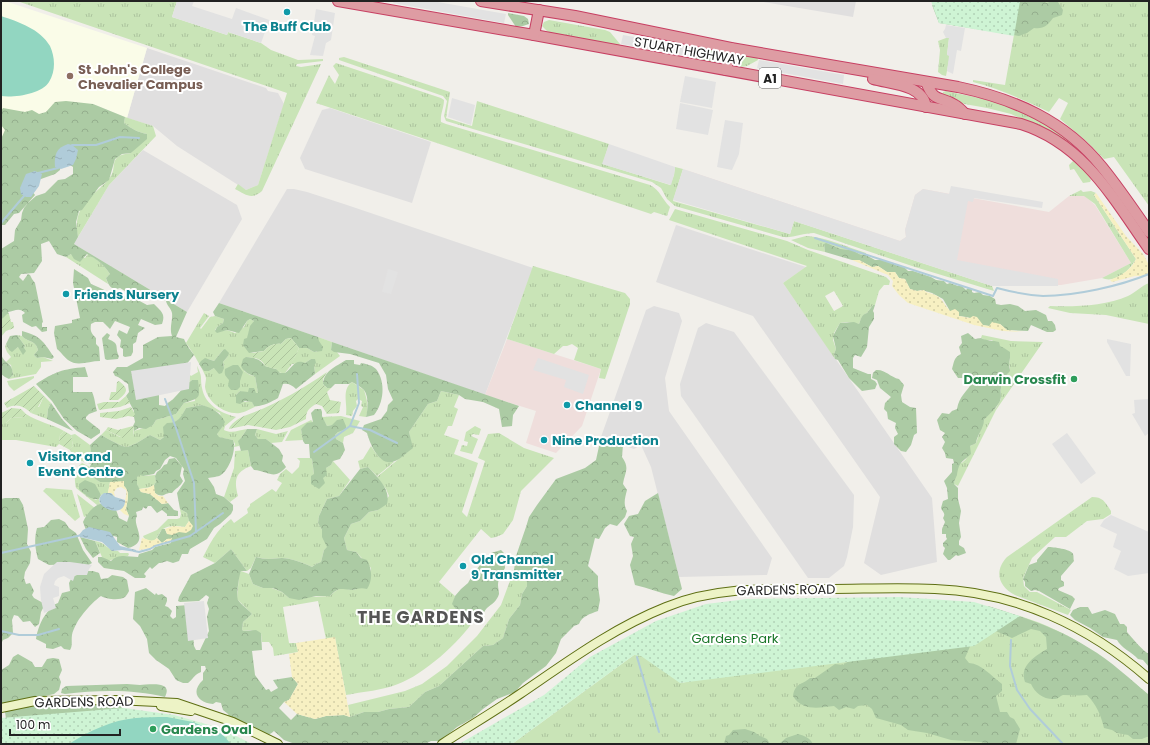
<svg xmlns="http://www.w3.org/2000/svg" width="1150" height="745" font-family="Poppins,sans-serif">
  <style>
    .residential { fill: #e0dfdf }
    .commercial { fill: #efdedc }
    .education { fill: #fafce8 }
    .grass { fill: url(#grass-tufts); fill-rule: evenodd }
    .forest { fill: url(#forest-crowns) }
    .sand { fill: url(#sand-dots) }
    .park { fill: url(#park-dots) }
    .garden { fill: url(#garden-furrows) }
    .pitch { fill: #92d6c1 }
    .parking { fill: #e2e2e2 }
    .water { fill: url(#water-ripples) }
    .lines { fill: none; stroke-linecap: round; stroke-linejoin: round }
    .stream { stroke: #b0ccd9; stroke-width: 2 }
    .secondary-casing { stroke: #5e6f13; stroke-width: 10 }
    .highway-casing { stroke: #c73f62; stroke-width: 12 }
    .secondary { stroke: #edf3c6; stroke-width: 8 }
    .highway { stroke: #de9ca3; stroke-width: 10 }
    .culture-dot { fill: #0f9aa8; stroke: #fff; stroke-width: 1.5 }
    .education-dot { fill: #8d6e63; stroke: #fff; stroke-width: 1.5 }
    .leisure-dot { fill: #2e9e5b; stroke: #fff; stroke-width: 1.5 }
    .labels { text-anchor: middle; dominant-baseline: central; stroke-width: 4; stroke-linejoin: round; paint-order: stroke }
    .shield { fill: #fff; stroke: #646464; stroke-width: 1 }
    .shield-label { font-size: 12px; font-weight: bold; fill: #222 }
    .culture-label { font-size: 13px; font-weight: bold; fill: #0d838f; stroke: #fff; text-anchor: start }
    .street-label { font-size: 13px; fill: #222; stroke: #fff }
    .education-label { font-size: 13px; font-weight: bold; fill: #785e54; stroke: #fff; text-anchor: start }
    .leisure-label { font-size: 13px; font-weight: bold; fill: #27864d; stroke: #fff; text-anchor: end }
    .park-label { font-size: 13px; fill: #1a7629; stroke: #fff }
    .district-label { font-size: 17px; font-weight: bold; letter-spacing: 1px; fill: #555; stroke: #fff }
  </style>
  <defs>
    <pattern id="grass-tufts" width="24" height="20" patternUnits="userSpaceOnUse"><rect width="24" height="20" fill="#c9e4b7"/><path d="M3 7l-1-3M5 7V3M7 7l1-3M15 17l-1-3M17 17v-4M19 17l1-3" fill="none" stroke="#acc39d"/></pattern>
    <pattern id="forest-crowns" width="20" height="18" patternUnits="userSpaceOnUse"><rect width="20" height="18" fill="#accba4"/><path d="M2 6a3 3 0 1 1 6 0M12 15a3 3 0 1 1 6 0" fill="none" stroke="#94ae8d"/></pattern>
    <pattern id="sand-dots" width="8" height="8" patternUnits="userSpaceOnUse"><rect width="8" height="8" fill="#f7f0c2"/><path d="M2 2h.1M6 6h.1" fill="none" stroke="#d3cea6" stroke-width="1.8" stroke-linecap="round"/></pattern>
    <pattern id="park-dots" width="8" height="8" patternUnits="userSpaceOnUse"><rect width="8" height="8" fill="#cef4d4"/><path d="M2 2h.1M6 6h.1" fill="none" stroke="#b1d1b6" stroke-width="1.8" stroke-linecap="round"/></pattern>
    <pattern id="garden-furrows" width="10" height="10" patternUnits="userSpaceOnUse"><rect width="10" height="10" fill="#c9e4b7"/><path d="M-1 1l2-2M0 10L10 0M9 11l2-2" fill="none" stroke="#acc39d"/></pattern>
    <pattern id="water-ripples" width="26" height="14" patternUnits="userSpaceOnUse"><rect width="26" height="14" fill="#b0ccd9"/><path d="M2 4q2-2 4 0t4 0M15 11q2-2 4 0t4 0" fill="none" stroke="#97afba"/></pattern>
  </defs>
  <rect width="100%" height="100%" fill="#f1efea"/>
  <g class="residential">
    <path d="M757 1H856L853 17Z"/>
    <path d="M147 48 266 88 268 91 278 93 284 104 258 185 246 190 177 146 153 126 127 118Z"/>
    <path d="M330 108 431 142 412 203 305 169 300 158 322 110Z"/>
    <path d="M143 150 237 205 242 219 187 312 74 244 109 185Z"/>
    <path d="M287 189H294L307 192 347 205 533 268 485 395 219 303Z"/>
    <path d="M676 225 806 267 783 283 932 498 937 562 881 575 864 563 880 497 753 316 656 282Z"/>
    <path d="M654 306 679 313 682 321 665 378 669 411 772 558 767 575 679 577 651 467 641 445 634 449 601 437 646 310Z"/>
    <path d="M706 323 734 332 854 495 853 527 847 557 844 566 829 578H808L681 396 680 384 698 328Z"/>
  </g>
  <g class="commercial">
    <path d="M683 169 900 241 906 237 905 230 915 195 923 189 1049 212 1069 196H1085L1095 205 1131 263 1102 278 1061 285 992 286Z"/>
    <path d="M507 339 601 369 582 426 556 453 526 443 536 411 485 395Z"/>
  </g>
  <path class="education" d="M1 1H5L147 48 127 118 93 104H83L1 155Z"/>
  <g class="grass">
    <path d="M17 1H177L172 17 227 35 228 32 261 43 271 50 298 60 323 59V61L297 64 296 66 301 67 321 64 262 191C252 200 246 195 235 189L238 184 246 190 258 185 287 93Z"/>
    <path d="M1020 1H1149V206L1114 157 1104 159 1086 141 1060 119 1068 103 1059 98 1049 112C1024 100 1000 89 973 82V80L1005 85Z"/>
    <path d="M549 20 605 30 610 32 620 44 619 45 553 34 547 31 542 26 544 22Z"/>
    <path d="M946 38H949L947 55H950L946 76 942 75 938 72 940 50 938 41Z"/>
    <path d="M741 55 757 57 758 60 747 66 740 67 735 64 736 58Z"/>
    <path d="M344 57 450 92 446 118 472 126 477 101 609 144 603 164 670 185 674 175 675 167 683 169 673 201 790 234 794 221 992 286 994 291 915 267 814 233C803 233 794 238 783 237L675 206 667 199 661 188 652 182 446 121 444 116 447 101 443 96 339 60V58Z"/>
    <path d="M336 63 441 98 444 100C444 108 440 114 441 122L446 124 650 185C661 191 661 198 670 207L667 216 654 212 651 214 316 103 329 75 335 84 339 75 333 66Z"/>
    <path d="M946 91 989 100 1035 116 1065 137 1080 149 1077 152 1045 130 1011 114 987 108 959 103 942 96 943 92Z"/>
    <path d="M125 117 153 126 156 136 109 185 78 237C72 207 90 199 108 180 120 168 105 156 131 153L147 134C137 132 132 129 124 123Z"/>
    <path d="M1074 160 1087 173 1091 180 1090 182 1083 183 1074 169 1070 170 1069 165Z"/>
    <path d="M1081 190 1083 192 1091 191 1096 193 1094 195 1136 259C1132 267 1121 278 1112 279 1108 280 1105 279 1102 278L1131 263 1095 204 1084 196H1069Z"/>
    <path d="M675 209 787 241 808 250 886 277 890 281 889 285H884L879 291 875 305H873L867 313C862 315 861 319 859 324L847 322 840 323 834 333 833 340 836 349 834 354 835 359 783 283 807 266 669 220ZM834 291 843 306 834 311 825 296Z"/>
    <path d="M806 236C826 237 847 247 866 253V255H861L852 250 841 249 834 246 824 244 825 252 808 248 791 240Z"/>
    <path d="M71 254 85 258 88 254C97 259 104 265 110 274L106 278 108 284 66 257Z"/>
    <path d="M533 266 625 293 630 299V304L605 379 599 378 601 369 574 360 578 348 572 344 567 346H563L554 354 507 339Z"/>
    <path d="M1149 283V324L1106 315 1070 313 1048 308 1050 306C1074 307 1106 306 1128 296 1136 292 1141 286 1149 283Z"/>
    <path d="M204 313 209 316 200 328 201 329 210 317 215 316 224 319 223 323 217 327 215 330 217 332 227 330 235 333 244 327 247 321 250 319 254 321C247 334 247 338 249 352L253 353V358L246 357 244 371 250 375 255 376 258 393 256 394 254 390 246 393 240 391 236 395V403L252 401 254 406H257C252 408 245 412 240 413 225 415 207 402 205 387 205 384 206 381 206 378 205 372 190 348 186 343ZM223 350 228 356 223 362 224 368H214L209 371 208 359 214 361Z"/>
    <path d="M17 335 22 336C27 342 36 340 38 350L34 355 37 358 43 357 53 361 41 362V367L36 374 9 379 13 375 11 365 6 362 11 357 7 352 5 347 6 344 9 350H14L18 347 24 348 25 346Z"/>
    <path d="M982 335 1011 341 1043 342 996 410 958 486 954 484C954 481 957 467 959 465 962 460 960 465 964 461 969 457 969 452 970 446L976 443 984 420 991 411 996 408 1001 399V387L1010 368 1009 364 1010 358 992 340H985L981 338Z"/>
    <path d="M318 337 332 342 331 350 337 352 340 356 315 374 314 365 311 359 305 363 292 364 285 373C281 373 277 373 276 369 291 365 293 362 299 348H307L314 352H317Z"/>
    <path d="M197 366C203 378 200 376 202 388 205 405 221 413 236 417L225 426 224 430C231 434 240 430 247 429L241 438 239 446 234 447 235 444 233 440 218 437 217 433 223 426 220 413 202 405 186 408C182 416 180 421 171 423L164 437 160 440 150 435C143 439 135 445 127 447 124 448 105 437 101 435L106 430 120 437 133 436 134 431 153 425 156 420 176 414 184 403 195 401 192 380 189 382 190 375 191 376 198 372Z"/>
    <path d="M34 376V378L14 391 9 386 7 381Z"/>
    <path d="M352 382 364 390C367 400 369 407 366 417L359 416 363 407 361 406 362 401 358 399 356 401 357 406 353 411 352 416 346 415C348 404 341 390 352 382Z"/>
    <path d="M441 391 459 395 454 407 458 409 452 426H448L444 435 459 440 454 454 478 463 462 512 467 517 485 461 478 458 488 434 499 433 524 448 554 458 521 491 513 520 503 534 496 537 491 538 481 529 439 582 455 596 453 604 466 619 474 620C460 642 423 675 398 684 385 690 361 692 346 695L335 638 326 639 318 601 283 607 289 643H296L298 652 274 656 273 648 269 642H262L261 633 250 630 243 631 242 629 243 622 252 614 237 599 239 575 241 571 249 574 253 584 263 588H272L282 592 289 598 330 596C333 593 338 588 343 588 346 588 349 590 352 590 363 589 371 577 371 568L356 552 347 550 344 538 351 524 360 521 369 512 378 510 389 496 386 489 377 477 412 448 409 432 428 404 437 401Z"/>
    <path d="M44 396 51 403 48 409 47 419 31 413 35 407H39Z"/>
    <path d="M26 414C38 422 52 424 64 431L60 435 59 444 56 447 16 440H1V421L6 423 11 418 25 417Z"/>
    <path d="M341 416 360 421 353 433 344 437 343 443 336 439 335 435 338 432 332 425 327 426 322 417Z"/>
    <path d="M311 420 313 422 301 429 303 440 285 441 291 430Z"/>
    <path d="M475 426 481 429 479 435 473 434 471 436 478 439 472 454 460 451 462 445 467 446 468 442 464 441 466 432Z"/>
    <path d="M257 429 276 434 288 431 282 442 271 443 266 439H258L255 435Z"/>
    <path d="M75 434 90 445 92 462 91 464 82 461 75 460 70 450 73 446 71 435Z"/>
    <path d="M371 446C378 457 382 462 394 462L377 476 368 467 360 469 358 461 363 459Z"/>
    <path d="M248 450 251 466C235 472 234 480 238 496L230 502 224 497 234 468 235 451Z"/>
    <path d="M297 458H310L312 459 314 474 323 478 326 468 331 465 333 461 350 480 339 496 327 499 319 516 318 523 322 530 328 547 324 550 321 562 316 564 312 567C305 563 289 558 282 558 277 558 273 559 269 559 265 559 261 558 256 557L251 568 247 571 231 549 215 563 203 557C212 540 216 531 231 519L234 523 248 513 247 509 250 506V504L272 489 276 492 282 483 277 480 280 474 286 469 292 474 299 467 300 461Z"/>
    <path d="M82 463 90 467 88 471 89 475 100 482H110L108 493 101 495 98 491 84 494 96 500 99 499 100 504 97 505 76 488C74 479 74 470 82 463Z"/>
    <path d="M140 474 143 476 155 475C155 477 156 480 156 482 154 488 144 488 139 489L137 484V477Z"/>
    <path d="M46 488 72 490 80 517 75 521 43 491Z"/>
    <path d="M77 494 100 512 84 517Z"/>
    <path d="M1092 497C1103 497 1105 502 1111 511V514L1103 519 1087 521 1066 537H1055L1032 558 1023 578 1024 586 1030 592H1037L1071 610 1068 615 1015 595C998 586 994 571 1007 557Z"/>
    <path d="M180 509 187 513 189 521 185 527C177 526 170 525 163 529 158 532 157 544 149 541 147 540 146 539 144 538L143 536 157 530 168 519H177L180 518 181 514Z"/>
    <path d="M95 541C106 542 107 551 118 551L120 553H128L129 554 128 556H123L108 561 102 557Z"/>
    <path d="M514 570 527 582V586L522 594 520 605 509 619 503 638 493 645 483 646 439 686 425 692 409 707 389 709 378 712H364L350 717 348 705 405 691 422 684 447 666 477 636 501 605Z"/>
    <path d="M1020 616C1072 632 1109 661 1149 695V744H512L634 655H641L681 683Z"/>
  </g>
  <g class="forest">
    <path d="M984 1H1042L1047 3 1052 1 1058 2 1063 10 1062 15 1053 18C1047 26 1044 29 1034 28L1027 33 1019 36 939 23 932 5Z"/>
    <path d="M508 13 524 16 528 19 529 24 523 26 516 27 508 15Z"/>
    <path d="M710 49 719 51 721 54V60L714 63 695 59 696 57Z"/>
    <path d="M66 101 93 104 125 117 124 123C132 129 137 132 147 134V139L131 153 122 154 115 159 109 180 99 187 82 210 79 211 76 222 78 237 74 244 187 312 176 337 184 339C186 344 191 351 194 355L185 366 159 392V405L165 406C169 401 172 401 175 397 181 391 185 385 192 380H198C200 399 201 397 184 403L176 414 156 420 153 425 146 429 139 428 134 431V427L133 426 135 422 134 417V411L126 396 129 392 128 384C123 381 120 377 115 376L113 372 117 367H127L143 358V345L158 337 172 336C169 328 173 320 172 313 171 308 167 306 166 301L160 298 153 299 148 296 134 295 125 291 120 288C111 291 109 286 106 278L110 274C104 265 97 259 87 254L80 262 74 259 71 254 66 257 57 254 49 241 41 244 42 261 34 273 21 274 19 277 23 281 28 274 30 275 32 279 35 283 43 322 42 323V327H47V331L42 332 36 326 32 327 23 322 22 315 25 313C20 307 14 311 8 312L9 314 1 320 2 278 1 276V249L14 241 15 230 21 220 22 213 24 208 28 203 36 196 45 193 58 180 65 179 73 174V167L67 163H61L60 170 55 174 27 184 35 195 19 213 14 214 5 225H1V139L5 130 1 125V111L3 108 25 112 32 110 39 114 46 112 55 102Z"/>
    <path d="M826 243 841 249 852 250 861 255H866L875 260H884L896 265 904 267 908 271H913L931 277 936 280 944 281 947 284 950 283 958 286 961 285 966 290 968 288 972 289V292L974 293 980 292 983 295 990 296 995 299 996 304 1001 305 1010 304 1018 306 1025 311 1036 310 1046 315 1048 321H1052L1055 325 1056 330 1053 332H1047L1031 325 1028 331 1007 330 1000 324 989 326 982 325 978 320 966 317 959 316 950 311 943 299 932 293 922 290 917 291 910 289 905 279 899 278 895 272H887L878 266 872 267 859 260H852L825 252 824 244Z"/>
    <path d="M74 269 88 278 91 284 98 287 113 294 136 299 147 305 154 304C161 311 166 314 162 324L155 325 141 319 138 325 145 328 138 333 136 342 133 344V352L131 356 125 357 123 356V349L120 347 121 340 117 335 119 330 127 334 130 327 115 321 110 329 103 322H95L91 324C90 331 91 333 96 338V344L99 347 100 361C89 361 77 367 68 360 64 357 62 353 57 349L54 333 55 326 72 323V320L80 318 73 283Z"/>
    <path d="M219 303 318 337 319 341 323 347 322 351 314 352 307 348H299L291 338 286 339 281 344C274 343 268 346 264 351L249 353 243 345 244 339 247 338 250 326 254 321 250 319 247 321 239 333 227 330 217 333 215 331 217 327 223 323 224 319 215 316 213 312Z"/>
    <path d="M873 305H875L873 311 874 313V319L869 327 867 347 861 357 855 355 853 358V368L868 374H871V379L875 381 877 384 875 389 862 391 849 378 838 360 835 359 834 354 836 349 833 336 840 323 854 322 859 324C861 319 861 315 867 313Z"/>
    <path d="M22 331C41 336 43 341 54 357L52 359 43 357 37 358 34 355 38 350C36 340 27 342 22 336Z"/>
    <path d="M107 333 110 335 108 339C121 344 114 347 119 356L118 359 107 360 105 359 102 338Z"/>
    <path d="M968 333 975 339 981 338C986 341 993 340 999 342L1000 346 1004 348 1010 352V358L1009 364 1010 371C1006 375 1001 382 1001 388 1000 392 1002 396 1000 401 996 409 990 413 984 420 984 428 977 435 976 443L970 446 971 454C961 463 959 462 957 475 956 478 954 480 954 484L958 488V499L961 511 959 523 961 537 959 541V545L964 548 966 553 958 556 956 555 950 560H948L943 554 945 548 943 546V543L947 539 946 537V534H942V529L945 522 943 518C946 513 943 513 941 508L943 501 948 499 947 488 944 481 952 472V464L954 463 953 459 946 458 945 453 942 448 945 442 942 437 945 433 940 430 937 420 942 413 949 414 952 411 957 409C959 396 967 392 973 381L971 378H958L952 369C954 362 954 357 961 354L959 347 962 343 961 336Z"/>
    <path d="M17 335 25 346 24 348 26 351 23 355 18 347 12 352 9 350 6 344 10 336Z"/>
    <path d="M332 342 519 406 513 415 512 426 502 427 499 409 483 402 465 399 459 395 441 391 437 401 428 404 409 432 413 448C407 452 401 459 395 461 380 468 370 444 367 433L362 430 364 425 381 419 387 411 388 405 393 400 388 389 386 375 379 363 350 354 334 352 331 350Z"/>
    <path d="M225 349 229 353 228 356 223 362 224 368 222 373 219 374 214 368 209 371H204L199 364 201 361 205 358 214 361 223 350Z"/>
    <path d="M1 354C5 366 12 360 13 375L9 379 5 377 1 374Z"/>
    <path d="M246 357C254 358 260 358 265 366L276 369 280 373H285C292 368 295 358 305 363L311 359H315L316 363 314 365 315 374 296 389C292 385 288 383 283 384L278 398C271 402 262 407 254 406L252 402 245 401 240 404 236 403V395L240 391 248 392 249 388H254L256 393H258L255 376C249 375 243 371 241 366L243 359Z"/>
    <path d="M346 360H354V364L360 365 361 363C366 364 372 365 376 369 386 382 384 403 374 415L366 417C368 409 369 397 364 390 361 387 356 384 352 382L349 384H335L331 388H327L323 384C324 371 335 367 346 360Z"/>
    <path d="M233 365H238L243 372 240 381V387L237 390H231L228 386 229 380C226 376 224 376 225 369Z"/>
    <path d="M85 367 88 377H73V392H92C95 398 95 405 97 411L89 414 86 417V419L100 430V433L91 439 77 431 64 419 52 401 36 384C54 372 63 369 85 367Z"/>
    <path d="M876 370C885 369 890 377 899 379L904 385 901 395 902 402 910 407 916 408 917 433 914 435 911 445 906 452 901 451 894 444V437L898 434 895 428 896 423 888 419 887 412 884 409 885 403 891 397 880 388 877 380 872 378 873 373Z"/>
    <path d="M51 403 62 419 73 431 47 419 48 409Z"/>
    <path d="M202 405C212 408 220 412 225 422L223 426 217 434 219 437 233 440C237 449 229 470 221 475 218 477 212 477 208 478L214 487 216 494 224 497 233 505V510L231 514 220 524 214 528 207 539 190 549 188 554H182L179 561 173 563 167 561 161 563H159L152 569 150 567 144 574 146 576 145 578H135L124 571 104 568 98 562V557H102L111 561C118 553 129 557 138 557L139 554 152 550 155 547 171 543V541L167 539 162 543 157 538 162 529H165L167 534 192 526 189 521 187 513 180 509 177 493 185 481 183 474 184 469 176 458 170 456 165 460 160 469 156 471 154 474 143 476 140 475 137 477V484L141 492 150 494 162 504 168 503 174 510 178 511V516H167V514L162 510 157 513 151 506H148L146 509 143 507 142 510 136 512 137 516C131 525 151 542 128 548L117 542V537L114 536 105 539 86 530 83 522C87 513 96 502 106 503 109 503 113 506 115 507L119 518 127 522 129 516 126 509C127 501 131 493 124 486V482H100L89 475 88 471 92 462 90 445 101 435C105 437 124 448 127 447 135 445 143 439 150 435L160 440 164 437 163 427 167 423C178 423 181 417 186 408Z"/>
    <path d="M315 409H321L322 412V416L327 426 332 425 337 420 343 419 346 426V429L338 432 335 435 336 439 343 443 345 450 340 459 333 461 331 465 326 468 327 475 323 478 325 483 319 489 311 484V476L314 474 312 459 310 458 309 444H305L303 441 301 429 307 423 313 422 311 413Z"/>
    <path d="M247 429H257L255 435 258 439H266L279 449 283 456 282 461 286 467C274 481 269 471 254 470L251 466 248 450 241 451 238 441 241 438Z"/>
    <path d="M601 437 623 445 622 457C630 468 625 472 623 484L627 490C625 498 623 504 627 511L625 517 617 526 610 524 605 528 599 539 595 538 588 566 598 576V586L600 600 598 611C590 614 582 616 579 624L574 626 561 639 556 653 546 666 523 683 515 692 497 699 483 709 473 718 457 727 440 741H431L425 744H408L406 743 405 744H295L284 740 274 731C265 741 246 731 234 729L228 714 223 710 221 703 216 702 213 704C198 703 190 692 203 680V673L206 669 205 666H201V672C195 674 193 679 188 683H183L176 680 169 669 156 660 149 653 147 639 140 626 133 619 135 592 146 588 155 595 156 593 158 595 162 594 167 598V601L165 606 168 607 172 611 170 616 173 619 176 617V606L188 605 193 633 194 646 196 650H200L209 631 207 617 209 609 207 603 209 597 206 595 199 601 180 602 178 601 179 597 191 575 215 563 231 549 247 571H241C239 575 236 596 238 600 241 605 248 609 252 614L243 622 242 629 243 631 256 630 261 633 262 650 252 651 255 675 266 690 269 689 271 692 278 688 273 680 292 677 298 684 289 700 284 702 279 708 291 720 297 714 315 719 326 716 344 715 350 717 364 712H378L389 709 409 707 425 692 439 686 483 646 493 645 503 638 509 619 520 605 522 594 527 586V582L514 570 516 556 526 527 529 517 537 505 556 479 585 468 596 460Z"/>
    <path d="M175 458 182 466 180 476 183 481C180 487 176 488 172 493 164 492 164 499 155 493 153 488 153 486 156 482L155 476 157 472 161 469 164 465 167 464 169 459Z"/>
    <path d="M368 467C378 478 391 489 387 504L378 510 369 512 360 521 351 524 344 538 347 550 356 552 361 558 367 560C372 569 373 580 367 589 359 587 357 590 351 590 339 589 339 587 330 596H316L299 600 289 598 282 592 273 588H263L253 584 249 574 256 557C260 558 265 559 269 559 273 559 277 558 282 558 289 558 305 563 312 567L316 564 321 562 324 550 327 547 322 537V530L318 523 319 516 327 499 339 496 360 469Z"/>
    <path d="M85 480 95 484 101 495 99 499C92 501 84 494 79 489V484Z"/>
    <path d="M658 493 682 589 674 596C660 593 648 588 635 585L630 565 633 556 631 544 634 537 630 536 624 524 629 516 638 514 645 501Z"/>
    <path d="M5 498H19L23 505 28 529 27 544 31 552 30 563 25 572 24 578 26 584 30 583 34 591 32 595 34 598 45 604 41 612 39 624 35 627 30 621 23 622 18 616 14 615 12 620 13 633 8 638 3 640 1 644V499Z"/>
    <path d="M59 519 65 522 69 528 76 533 83 550 92 563 85 567 71 564 49 565 38 559C35 548 34 539 37 528L44 527 51 520Z"/>
    <path d="M80 537 95 541 100 553 93 558 86 549Z"/>
    <path d="M1048 547C1053 547 1071 549 1073 554 1074 556 1073 559 1074 561L1061 576V580L1064 582V586L1059 588 1058 590 1072 596 1075 599 1070 609 1039 591 1035 590 1031 591 1025 586V582L1023 579 1029 565 1037 562V560Z"/>
    <path d="M501 550 504 553 505 568C502 573 498 579 498 585 498 588 499 591 499 594 497 601 492 604 487 608 484 611 483 616 479 618 467 625 459 613 452 604L455 596 461 589 468 583 473 574 484 560 491 553Z"/>
    <path d="M87 571H93L99 573 101 579 108 578 112 575 123 577 127 580 129 591C128 593 126 596 125 597 119 601 106 599 101 596 90 604 75 621 72 635 71 641 73 645 70 650L64 649 61 646 53 649 46 648V644L36 639C37 631 41 620 46 614 48 611 50 610 51 606L58 603 62 593 70 591 69 583 72 577Z"/>
    <path d="M988 606C1023 617 1058 628 1089 648 1111 661 1130 679 1149 695V736L1142 739H1133L1128 735 1117 733 1112 730 1104 728C1101 715 1096 704 1087 695 1079 696 1071 695 1063 695 1060 696 1058 699 1055 699 1044 700 1035 693 1031 684L1025 682C1019 666 1035 656 1047 649L1046 637 1040 631 1031 629 1012 638 991 629Z"/>
    <path d="M1080 607H1088L1092 614 1105 610 1115 614 1120 624H1124L1127 627V632C1132 638 1143 651 1149 654V667L1143 660 1138 659C1132 652 1121 648 1117 640L1103 637 1090 628 1075 620 1070 615 1073 610Z"/>
    <path d="M971 644 965 658 969 663C982 664 991 676 1002 684V691L996 696 1000 712H1007L1010 717 1014 719 1020 729 1016 744H988L981 742 951 740 927 733 908 730 901 725 876 718 872 709 867 705 858 706 854 709 846 707 839 710 834 706C818 708 802 711 793 696 795 683 802 685 810 678H815L835 664 843 665 849 661Z"/>
    <path d="M18 654 32 662 35 667H42L47 659 53 658 59 659 62 670 59 677 61 682 59 690 54 694 36 698 31 697 15 702H9L4 705 1 704V670L9 665 13 657Z"/>
    <path d="M127 684C131 684 136 685 140 685 147 685 174 680 165 697 133 689 97 690 65 694L61 693 62 689 66 686Z"/>
    <path d="M33 703H73L83 706C95 699 110 707 123 703L124 711 7 726 5 712C11 706 20 704 28 707Z"/>
    <path d="M745 729 754 732 760 736 767 739 770 744H724L726 736 729 735 733 730Z"/>
    <path d="M798 734C805 736 810 738 813 744H779L786 738Z"/>
  </g>
  <g class="sand">
    <path d="M1096 193 1126 236 1143 254 1149 265V273L1141 276H1135L1112 282 1110 280C1121 276 1132 269 1136 259L1094 195Z"/>
    <path d="M852 260H859L872 267 878 266 887 272H895L899 278 905 279 910 289 917 291 924 290 926 292C942 296 940 299 950 311L955 309 959 312V316L970 318 973 316 977 317 983 325 989 326 992 322 1000 324 1007 330 1024 332 1003 331 974 325 908 303 899 295 892 286 893 281 888 275Z"/>
    <path d="M124 481V486C131 493 127 501 126 509L129 516 124 514 120 510 125 503C125 498 127 496 126 490L121 487 117 488 114 492 115 497 111 493H108L110 482Z"/>
    <path d="M154 485 155 493 159 496H163L168 503 162 504 150 494 141 492 139 489 148 488Z"/>
    <path d="M189 521 193 526 191 530 186 533 179 532 172 535 167 534 165 529 173 526 185 527Z"/>
    <path d="M142 538C149 539 151 543 157 538L162 543 167 539 172 538 171 541 154 546 150 548 139 550Z"/>
    <path d="M335 637 350 717 344 715 326 716 315 719 297 714 284 702 289 700 298 684 292 677 289 654 298 652 296 643Z"/>
  </g>
  <g class="park">
    <path d="M931 1H1020L1014 36 939 23Z"/>
    <path d="M900 597 974 602 1020 616 974 646 680 683 641 656 634 655 512 744H459L544 695 590 657 656 621 706 604 747 599Z"/>
    <path d="M124 708 174 715 220 728 252 744H1V718Z"/>
  </g>
  <g class="garden">
    <path d="M7 314H9L11 322H13L14 328 6 331 1 337V320Z"/>
    <path d="M291 338 299 348C295 358 291 368 277 369 274 369 269 367 265 366 263 361 258 358 253 358V353L264 351C268 346 274 343 281 344L286 339Z"/>
    <path d="M327 372 323 379V384L327 388H331L327 392 330 400 341 402 339 413 327 414 322 406 316 404C309 408 306 411 306 419L290 427 276 430 248 425 229 429C230 424 239 418 244 416 275 405 301 390 327 372Z"/>
    <path d="M119 381C129 389 128 392 118 400H109L111 392H116L117 382Z"/>
    <path d="M34 386 44 396 38 407H35L31 413C23 406 17 403 7 408L4 403Z"/>
    <path d="M126 396 130 403 120 407 99 410 97 404 104 402H119Z"/>
    <path d="M131 407 135 414 134 417 128 416 116 419 100 417V413L119 411Z"/>
    <path d="M12 408 21 409 26 414 25 417 11 418 5 424 1 421V413Z"/>
    <path d="M133 426 134 427 133 436 125 439 106 430 108 427 118 430Z"/>
    <path d="M64 431 71 435 73 446 70 450 59 444 60 435Z"/>
  </g>
  <g class="pitch">
    <path d="M1 16C19 22 40 29 50 46 55 57 56 71 49 82 42 94 14 98 1 96Z"/>
    <path d="M167 717 193 722 222 734 231 744H69C89 731 112 720 136 718 146 717 157 717 167 717Z"/>
  </g>
  <g class="parking">
    <path d="M177 1H194L192 6 232 19 236 8 272 21 271 26 265 32 261 43 228 32 227 35 172 17Z"/>
    <path d="M394 1H432L506 14 504 23 393 3Z"/>
    <path d="M316 9 335 13 331 40 326 43 323 56 310 55 315 36 312 35Z"/>
    <path d="M946 25 965 28 961 51 957 50 953 74 947 71 949 56 947 55 949 38H946L943 32 945 29Z"/>
    <path d="M623 35 695 48 693 57 621 44Z"/>
    <path d="M759 60 844 75 843 84 757 68Z"/>
    <path d="M685 76 716 82 712 108 680 102Z"/>
    <path d="M452 98 475 105 471 125 448 117Z"/>
    <path d="M680 103 713 110 708 135 676 129Z"/>
    <path d="M725 120 743 123 739 154 732 170 717 167Z"/>
    <path d="M609 144 675 167 674 175 671 185 602 164Z"/>
    <path d="M683 169 900 241 906 237 905 230 915 195 923 189 949 194 951 186 1043 202 1042 208 974 198 973 202 968 201 957 260 1058 279V286H992L794 221 790 234 673 200Z"/>
    <path d="M388 269 398 272 391 294 382 292Z"/>
    <path d="M1107 339 1131 344 1130 376H1126L1107 342Z"/>
    <path d="M538 358 589 375 583 394 564 387 566 380 533 370Z"/>
    <path d="M191 362 189 389 136 400 131 371Z"/>
    <path d="M1149 399V433L1145 436 1132 414 1135 413 1134 400Z"/>
    <path d="M1067 433 1096 473 1081 484 1052 444Z"/>
    <path d="M1111 515 1149 532V573L1128 576 1114 569 1121 551 1113 547 1117 534 1100 526 1104 520Z"/>
    <path d="M57 562H70L92 565 89 569 87 575H75L73 581 64 576 58 578 55 581 54 585 59 587V596L53 598 56 608 44 613 41 600 40 587 44 574Z"/>
    <path d="M204 601 208 638 188 641 184 603Z"/>
  </g>
  <g class="water">
    <path d="M68 144 72 145 78 150 76 159 73 165 61 169 55 167C54 155 56 148 68 144Z"/>
    <path d="M35 171 42 174 39 186 31 197H26L21 194 20 188 26 174Z"/>
    <path d="M104 493H111L115 497 125 500C126 522 86 505 104 493Z"/>
    <path d="M89 527 110 532 120 546 136 550V552L122 550 112 551 102 542 80 537 79 535 83 530Z"/>
  </g>
  <g class="lines">
    <g class="stream">
      <path d="M72 145H96L120 137 139 138"/>
      <path d="M38 173 58 168"/>
      <path d="M1 223 24 196"/>
      <path d="M815 238 993 296 997 288C1012 292 1028 295 1043 296 1075 296 1120 286 1149 274"/>
      <path d="M165 399 176 428 194 483 196 532"/>
      <path d="M350 426 370 430 397 443"/>
      <path d="M314 452 350 426 359 403 357 374"/>
      <path d="M134 551 139 552 150 549 155 546 190 536 223 513"/>
      <path d="M1 553 82 535"/>
      <path d="M1 631 19 635H38L59 629"/>
      <path d="M1011 640 1010 666 1017 690 1030 709 1063 744"/>
      <path d="M637 657 659 732"/>
    </g>
    <g class="secondary-casing">
      <g id="secondary">
        <path d="M161 706 191 711"/>
        <path d="M1 708 35 701 116 700 177 703 233 722 278 744"/>
        <path d="M442 744C468 727 495 711 520 694 567 662 613 628 666 607 717 586 773 589 827 589 863 589 899 587 935 589 1016 592 1089 626 1149 679"/>
      </g>
    </g>
    <g class="highway-casing">
      <g id="highway">
        <path d="M338 1 534 35 1021 124C1084 144 1113 198 1149 249"/>
        <path d="M481 1 575 16 731 48 958 87C1015 99 1065 121 1102 167 1119 188 1134 210 1149 232"/>
        <path d="M534 35 539 10"/>
        <path d="M726 70 731 48"/>
        <path d="M873 79C890 84 923 84 926 107"/>
        <path d="M926 82C935 104 939 95 955 105 959 107 962 111 965 114"/>
      </g>
    </g>
    <use href="#secondary" class="secondary"/>
    <use href="#highway" class="highway"/>
  </g>
  <g class="culture-dot">
    <circle cx="287" cy="12" r="4"/>
    <circle cx="66" cy="294" r="4"/>
    <circle cx="567" cy="405" r="4"/>
    <circle cx="544" cy="440" r="4"/>
    <circle cx="30" cy="463" r="4"/>
    <circle cx="463" cy="566" r="4"/>
  </g>
  <circle class="education-dot" cx="70" cy="76" r="4"/>
  <g class="leisure-dot">
    <circle cx="1074" cy="379" r="4"/>
    <circle cx="153" cy="729" r="4"/>
  </g>
  <g class="labels">
    <rect class="shield" x="759" y="68" width="22" height="20" rx="3"/>
    <g class="shield-label">
      <text x="770" y="78">A1</text>
    </g>
    <g class="culture-label">
      <text x="287" y="26" text-anchor="middle">The Buff Club</text>
      <text x="74" y="294">Friends Nursery</text>
      <text x="575" y="405">Channel 9</text>
      <text x="552" y="440">Nine Production</text>
      <text x="38" y="456">Visitor and<tspan x="38" dy="15">Event Centre</tspan></text>
      <text x="471" y="559">Old Channel<tspan x="471" dy="15">9 Transmitter</tspan></text>
    </g>
    <g class="street-label">
      <text transform="translate(689 51) rotate(10)">STUART HIGHWAY</text>
      <text transform="translate(786 590) rotate(-1)">GARDENS ROAD</text>
      <text transform="translate(84 702) rotate(-1)">GARDENS ROAD</text>
    </g>
    <g class="education-label">
      <text x="78" y="69">St John's College<tspan x="78" dy="15">Chevalier Campus</tspan></text>
    </g>
    <g class="leisure-label">
      <text x="1066" y="379">Darwin Crossfit</text>
      <text x="161" y="729" text-anchor="start">Gardens Oval</text>
    </g>
    <g class="park-label">
      <text x="735" y="638">Gardens Park</text>
    </g>
    <g class="district-label">
      <text x="421" y="617">THE GARDENS</text>
    </g>
  </g>
  <rect width="1150" height="745" fill="none" stroke="#222222" stroke-width="4"/>
  <path d="M10 729v6h110v-6" fill="none" stroke="#222222" stroke-width="2"/>
  <text x="16" y="729" font-size="12" fill="#222222" stroke="#ffffff" stroke-width="3" paint-order="stroke">100 m</text>
</svg>
